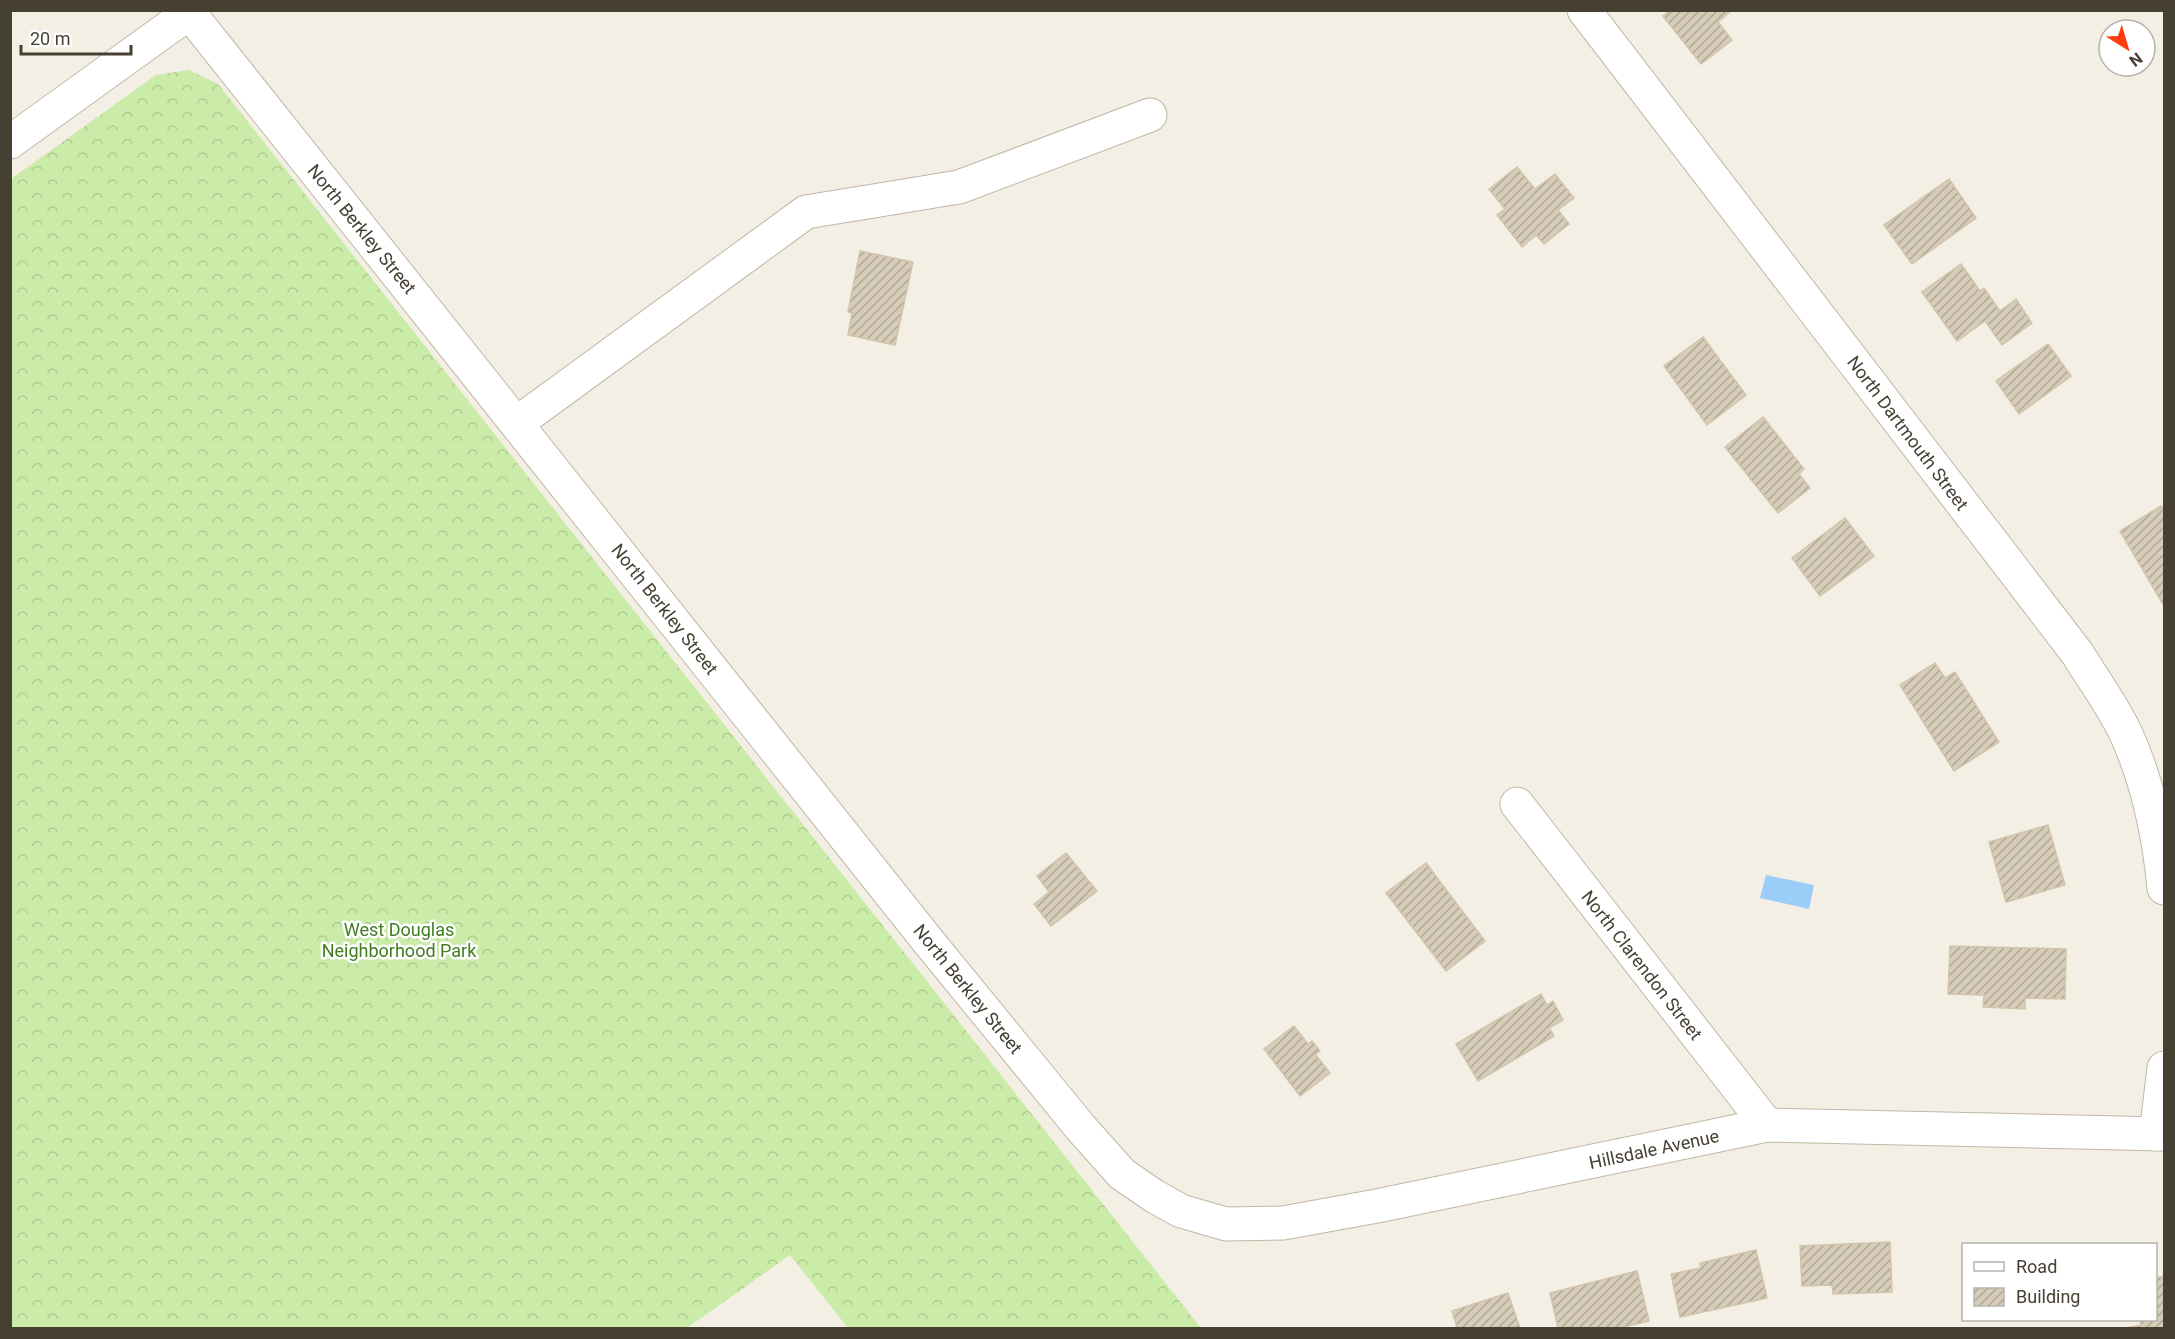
<svg xmlns="http://www.w3.org/2000/svg" width="2175" height="1339" font-family="Roboto,sans-serif">
  <style>
    .forest { fill: url(#forest-crowns) }
    .water { fill: #9acdf7 }
    .building { fill: url(#building-hatch); stroke: #d2c4ab; stroke-width: 1.5 }
    .lines { fill: none; stroke-linecap: round; stroke-linejoin: round }
    .minor-casing { stroke: #c0b8a5; stroke-width: 35 }
    .minor { stroke: #fff; stroke-width: 33 }
    .labels { text-anchor: middle; dominant-baseline: central; stroke-width: 5; stroke-linejoin: round; paint-order: stroke }
    .street-label { font-size: 18px; fill: #464033; stroke: #fff }
    .park-label { font-size: 18px; fill: #407d21; stroke: #fff }
  </style>
  <defs>
    <pattern id="forest-crowns" width="20" height="18" patternUnits="userSpaceOnUse" patternTransform="scale(1.5)"><rect width="20" height="18" fill="#cbeca8"/><path d="M2 6a3 3 0 1 1 6 0M12 15a3 3 0 1 1 6 0" fill="none" stroke="#b0cb91"/></pattern>
    <pattern id="building-hatch" width="6" height="6" patternUnits="userSpaceOnUse" patternTransform="scale(1.5)"><rect width="6" height="6" fill="#d6ccb8"/><path d="M-1 1l2-2M0 6l6-6M5 7l2-2" fill="none" stroke="#afa796"/></pattern>
  </defs>
  <rect width="100%" height="100%" fill="#f4efe4"/>
  <path class="forest" d="M189 70 218 84 1201 1328H848L790 1255 687 1328H11V179L156 75Z"/>
  <path class="water" d="M1766 875 1814 885 1809 909 1760 898Z"/>
  <g class="building">
    <path d="M1670 10H1732L1718 22 1732 40 1701 64 1663 16Z"/>
    <path d="M1517 167 1535 189 1555 174 1574 198 1558 210 1569 224 1544 244 1536 235 1522 247 1497 215 1505 209 1489 189Z"/>
    <path d="M1949 179 1976 218 1912 264 1884 225Z"/>
    <path d="M860 251 913 262 895 345 848 335 852 313 848 312Z"/>
    <path d="M1961 264 1980 291 1984 288 2000 311 2016 299 2032 323 2002 345 1985 321 1957 341 1922 292Z"/>
    <path d="M1703 337 1746 395 1707 425 1664 366Z"/>
    <path d="M2048 344 2071 376 2019 414 1996 381Z"/>
    <path d="M1763 417 1804 469 1799 474 1810 488 1778 513 1725 447Z"/>
    <path d="M2161 506 2164 511V606L2120 531Z"/>
    <path d="M1845 518 1874 556 1820 596 1792 558Z"/>
    <path d="M1935 663 1945 678 1955 672 1999 742 1954 771 1900 685Z"/>
    <path d="M2048 825 2065 885 2006 902 1989 842Z"/>
    <path d="M1066 853 1097 891 1051 926 1034 904 1049 892 1037 876Z"/>
    <path d="M1426 863 1485 941 1446 971 1386 893Z"/>
    <path d="M1950 946 2066 949 2065 999 2025 998V1009L1983 1007 1984 995 1948 994Z"/>
    <path d="M1541 994 1547 1005 1553 1001 1563 1020 1549 1028 1554 1036 1478 1081 1456 1044Z"/>
    <path d="M1294 1026 1308 1044 1312 1041 1320 1051 1315 1054 1330 1073 1300 1096 1264 1049Z"/>
    <path d="M1890 1242 1892 1292 1833 1294 1832 1285 1802 1286 1800 1246Z"/>
    <path d="M1756 1250 1767 1298 1680 1317 1671 1274 1701 1268 1700 1263Z"/>
    <path d="M1637 1271 1649 1321 1620 1328H1558L1550 1293Z"/>
    <path d="M2164 1276V1328H2125L2141 1325 2140 1320H2156V1278Z"/>
    <path d="M1508 1293 1520 1328H1452L1457 1327 1452 1311Z"/>
  </g>
  <g class="lines">
    <g class="minor-casing">
      <g id="minor">
        <path d="M187 10 928 941 1081 1128 1122 1174 1154 1196 1181 1211 1226 1224 1283 1223 1377 1206 1767 1125 2164 1134"/>
        <path d="M1584 10 2077 653C2093 679 2115 709 2127 736 2149 785 2159 836 2164 888"/>
        <path d="M10 142 193 10"/>
        <path d="M517 423 806 212 959 187 1150 115"/>
        <path d="M1517 804 1767 1125"/>
        <path d="M2156 1134 2164 1068"/>
      </g>
    </g>
    <use href="#minor" class="minor"/>
  </g>
  <g class="labels">
    <g class="street-label">
      <text transform="translate(362 229) rotate(51)">North Berkley Street</text>
      <text transform="translate(1908 433) rotate(53)">North Dartmouth Street</text>
      <text transform="translate(665 609) rotate(52)">North Berkley Street</text>
      <text transform="translate(1642 965) rotate(52)">North Clarendon Street</text>
      <text transform="translate(968 989) rotate(51)">North Berkley Street</text>
      <text transform="translate(1654 1149) rotate(-12)">Hillsdale Avenue</text>
    </g>
    <g class="park-label">
      <text x="399" y="929">West Douglas<tspan x="399" dy="21">Neighborhood Park</tspan></text>
    </g>
  </g>
  <rect width="2175" height="1339" fill="none" stroke="#464033" stroke-width="24"/>
  <rect x="1962" y="1243" width="195" height="78" fill="#ffffff" stroke="#b5b3ad" stroke-width="1.5"/>
  <rect x="1974" y="1262" width="30" height="9" fill="#ffffff" stroke="#b5b3ad" stroke-width="1.5"/>
  <text x="2016" y="1273" font-size="18" fill="#464033">Road</text>
  <rect x="1974" y="1288" width="30" height="18" fill="url(#building-hatch)" stroke="#b5b3ad" stroke-width="1.5"/>
  <text x="2016" y="1303" font-size="18" fill="#464033">Building</text>
  <g transform="translate(2127 48) rotate(143)"><circle r="28" fill="#ffffff" stroke="#b5b3ad" stroke-width="1.5"/>
  <path d="M0-4.5L10 22L0 15L-10 22Z" fill="#ff3e0f"/>
  <text y="-9" font-size="16" font-weight="bold" text-anchor="middle" fill="#464033">N</text>
  </g>
  <path d="M21 45v9h110v-9" fill="none" stroke="#464033" stroke-width="3"/>
  <text x="30" y="45" font-size="18" fill="#464033" stroke="#ffffff" stroke-width="4.5" paint-order="stroke">20 m</text>
</svg>
